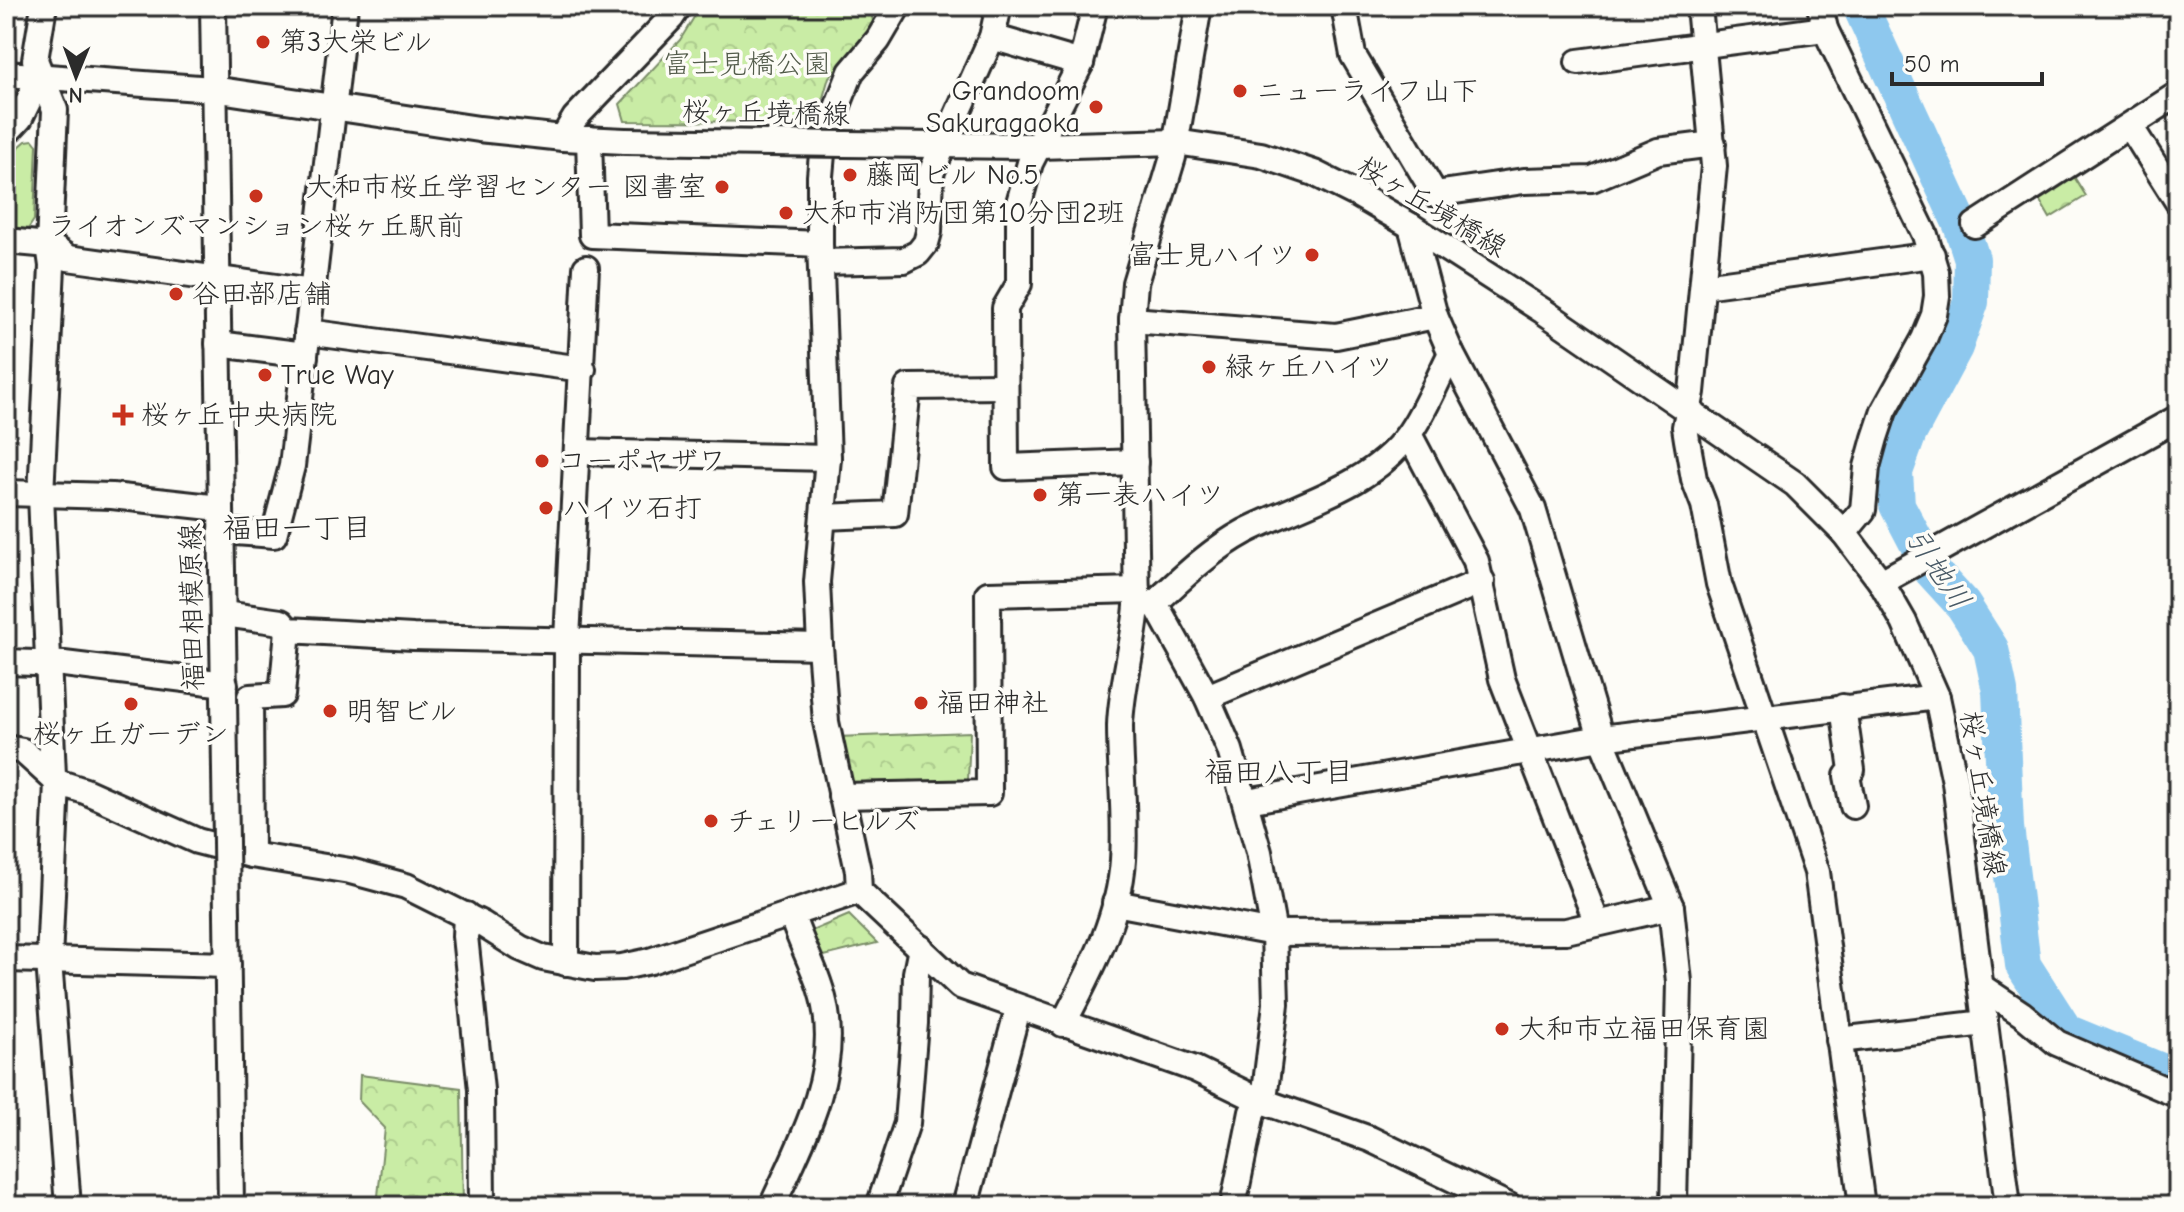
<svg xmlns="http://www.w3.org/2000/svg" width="2184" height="1212" font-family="'Comic Neue','Klee One',sans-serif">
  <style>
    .grass { fill: #c9eca5; stroke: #7a8c68; stroke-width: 2 }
    .park { fill: url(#park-crowns); stroke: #7a8c68; stroke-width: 2 }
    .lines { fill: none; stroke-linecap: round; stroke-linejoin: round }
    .river { stroke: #8ec8ee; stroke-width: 36 }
    .minor-casing { stroke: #2b2b2b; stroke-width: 30 }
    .minor { stroke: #fdfcf7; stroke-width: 24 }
    .minor-bridge-casing { stroke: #2b2b2b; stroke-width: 30; stroke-linecap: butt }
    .minor-bridge { stroke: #fdfcf7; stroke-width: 24 }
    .poi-dot { fill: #c8321e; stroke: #fdfcf7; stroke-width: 3 }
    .labels { text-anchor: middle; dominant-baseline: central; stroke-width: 7; stroke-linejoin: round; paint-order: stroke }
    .poi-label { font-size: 28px; fill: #2b2b2b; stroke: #fdfcf7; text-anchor: start }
    .park-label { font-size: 28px; fill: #525b4a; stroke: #fdfcf7 }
    .street-label { font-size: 28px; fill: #2b2b2b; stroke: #fdfcf7 }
    .neighbourhood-label { font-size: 30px; fill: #2b2b2b; stroke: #fdfcf7 }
    .water-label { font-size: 30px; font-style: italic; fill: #495a66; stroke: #fdfcf7 }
  </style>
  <defs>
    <pattern id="park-crowns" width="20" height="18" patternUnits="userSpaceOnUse" patternTransform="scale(2)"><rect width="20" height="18" fill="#c9eca5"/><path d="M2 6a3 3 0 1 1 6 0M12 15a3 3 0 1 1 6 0" fill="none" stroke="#adcb8e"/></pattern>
  </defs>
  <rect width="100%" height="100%" fill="#fdfcf7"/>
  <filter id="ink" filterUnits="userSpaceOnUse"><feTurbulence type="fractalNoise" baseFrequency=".0125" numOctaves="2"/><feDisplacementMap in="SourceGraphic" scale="16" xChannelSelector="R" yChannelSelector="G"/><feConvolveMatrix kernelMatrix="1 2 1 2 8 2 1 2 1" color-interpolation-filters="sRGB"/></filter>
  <g filter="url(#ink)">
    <path class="grass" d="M33 140 37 145 34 220 28 229 6 227V158L26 141Z"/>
    <g class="park">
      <path d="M701 6H821L871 13 875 29 829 77 816 122 625 121 620 104 680 40Z"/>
      <path d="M2071 172 2086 196 2050 218 2036 194Z"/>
      <path d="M970 732 968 781 848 785 837 737Z"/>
      <path d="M849 915 877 943 816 958 809 932Z"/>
      <path d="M360 1075 461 1088 463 1206H377L385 1128 359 1101Z"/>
    </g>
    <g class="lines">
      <path class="river" d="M1860 6 1961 225 1972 259 1971 302 1955 347 1909 433 1895 472 1897 505 1931 570 1963 605 1991 649 2000 691 2006 827 2023 965 2066 1032 2178 1078"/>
      <g class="minor-casing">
        <g id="minor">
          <path d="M213 6 224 697"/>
          <path d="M898 6 878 40 851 72 831 123 822 154 820 176V244L828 458 817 582 820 646 826 722 858 871 859 891 960 986 1195 1069 1259 1100 1370 1139 1509 1206"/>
          <path d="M1095 6 1081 63 1030 163 1019 203V284L1005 308 1006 467 1135 462"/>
          <path d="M1344 6 1353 55 1435 194 1524 181 1592 179 1658 151 1713 144"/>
          <path d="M1699 6 1714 166 1692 392 1685 427 1687 440 1694 479 1704 505 1719 584 1817 872 1862 1206"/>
          <path d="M1820 6 1825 29 1925 235 1936 272 1937 296 1934 315 1924 339 1884 411 1875 438 1867 467 1863 510 1844 533"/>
          <path d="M992 37 1081 63"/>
          <path d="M1578 62 1825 29"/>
          <path d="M6 74 213 89 479 129 563 138 625 141"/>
          <path d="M2130 126 2178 202"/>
          <path d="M6 133 20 118 40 77"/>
          <path d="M563 138 575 118 671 18 679 6"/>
          <path d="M589 139 592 235 820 244"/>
          <path d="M845 144 1039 146 1176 142 1261 155 1314 173 1358 195 1411 226 1543 311 1795 484 1844 533 1881 582 1904 622 1937 697 1955 782 2008 1206"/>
          <path d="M1975 225 2178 94"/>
          <path d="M1411 226 1435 316 1451 353 1533 509 1601 738 1671 907 1679 982 1674 1206"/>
          <path d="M6 241 49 245 55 110 35 60 44 6"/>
          <path d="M49 245 52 266 41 495 53 776"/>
          <path d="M49 245 68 258 312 292"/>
          <path d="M822 262 904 260 918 253 926 243 929 232 931 173 992 37 999 6"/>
          <path d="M1703 286 1932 255"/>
          <path d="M1132 320 1336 336 1435 316"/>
          <path d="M307 332 583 369"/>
          <path d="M218 344 305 355 292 466 274 535 221 531"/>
          <path d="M305 355 345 6"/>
          <path d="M1409 434 1476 561 1502 679 1597 923"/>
          <path d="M577 452 828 458"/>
          <path d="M6 493 112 496 220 508"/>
          <path d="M823 517 895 514 908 387 1004 386"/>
          <path d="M1881 582 2178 418"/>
          <path d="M1155 603C1184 576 1211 550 1246 531 1301 503 1370 487 1408 435 1425 412 1438 378 1451 353"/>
          <path d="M1137 606 1155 603 1207 697 1230 750 1259 852 1274 933 1276 1004 1265 1091 1252 1112 1233 1206"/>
          <path d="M224 614 281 622 288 630 413 637 820 646"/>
          <path d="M6 662 64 664 225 684"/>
          <path d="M1207 697 1482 581"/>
          <path d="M1843 707 1852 770 1847 776 1853 806"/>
          <path d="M6 748 23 751 57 782 85 791 197 841 251 855 350 871 406 886 482 924 520 948 543 958 595 968 622 967 650 961 859 891"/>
          <path d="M57 782 49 961 68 1206"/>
          <path d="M841 796 989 793 988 594 1137 590"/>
          <path d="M1247 801 1601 738 1937 697"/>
          <path d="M251 855 250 697 282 695 288 630"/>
          <path d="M1115 903 1274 933 1566 931 1671 907"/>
          <path d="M227 915 231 1206"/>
          <path d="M466 915 465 936 481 1090 482 1206"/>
          <path d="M6 959 228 965"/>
          <path d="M566 963 567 639 586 268"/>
          <path d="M1980 986 2022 1014 2057 1043 2178 1095"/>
          <path d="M1063 1024C1090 972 1119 920 1123 860 1126 815 1120 771 1120 726 1121 687 1134 645 1137 606L1132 320 1135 283 1173 157 1199 6"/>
          <path d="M1839 1040 1985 1023"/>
          <path d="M772 1206C799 1146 837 1080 826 1012 821 978 801 946 791 913"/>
          <path d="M879 1206 907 1123 915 1023 916 973 921 948"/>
          <path d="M965 1206 1018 1009"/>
        </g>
      </g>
      <use href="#minor" class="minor"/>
      <g class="minor-bridge-casing">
        <g id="minor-bridge">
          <path d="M625 141 845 144"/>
          <path d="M224 697 227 915"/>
        </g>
      </g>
      <use href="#minor-bridge" class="minor-bridge"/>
    </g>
  </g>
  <g class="poi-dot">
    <circle cx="263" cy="42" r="8"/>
    <circle cx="1240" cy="91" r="8"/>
    <circle cx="1096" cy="107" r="8"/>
    <circle cx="850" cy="175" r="8"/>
    <circle cx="722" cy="187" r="8"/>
    <circle cx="256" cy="196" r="8"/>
    <circle cx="786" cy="213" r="8"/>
    <circle cx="1312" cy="255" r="8"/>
    <circle cx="176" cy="294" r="8"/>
    <circle cx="1209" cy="367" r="8"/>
    <circle cx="265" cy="375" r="8"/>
    <path d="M119 403h8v8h8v8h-8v8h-8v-8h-8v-8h8z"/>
    <circle cx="542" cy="461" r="8"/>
    <circle cx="1040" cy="495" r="8"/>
    <circle cx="546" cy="508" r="8"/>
    <circle cx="921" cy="703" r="8"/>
    <circle cx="131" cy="704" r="8"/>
    <circle cx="330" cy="711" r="8"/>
    <circle cx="711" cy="821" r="8"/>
    <circle cx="1502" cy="1029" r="8"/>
  </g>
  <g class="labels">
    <g class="poi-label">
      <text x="279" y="42">第3大栄ビル</text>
      <text x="1080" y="91" text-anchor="end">Grandoom<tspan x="1080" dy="32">Sakuragaoka</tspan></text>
      <text x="1256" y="91">ニューライフ山下</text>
      <text x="866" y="175">藤岡ビル No.5</text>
      <text x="706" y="187" text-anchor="end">大和市桜丘学習センター 図書室</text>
      <text x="802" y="213">大和市消防団第10分団2班</text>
      <text x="256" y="226" text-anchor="middle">ライオンズマンション桜ヶ丘駅前</text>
      <text x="1296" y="255" text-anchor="end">富士見ハイツ</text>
      <text x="192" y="294">谷田部店舗</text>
      <text x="1225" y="367">緑ヶ丘ハイツ</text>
      <text x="281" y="375">True Way</text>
      <text x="141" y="415">桜ヶ丘中央病院</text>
      <text x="558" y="461">コーポヤザワ</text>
      <text x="1056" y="495">第一表ハイツ</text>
      <text x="562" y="508">ハイツ石打</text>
      <text x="937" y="703">福田神社</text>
      <text x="346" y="711">明智ビル</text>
      <text x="131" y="734" text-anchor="middle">桜ヶ丘ガーデン</text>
      <text x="727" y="821">チェリーヒルズ</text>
      <text x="1518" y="1029">大和市立福田保育園</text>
    </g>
    <g class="park-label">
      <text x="747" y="64">富士見橋公園</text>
    </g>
    <g class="street-label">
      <text transform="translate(766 113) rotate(1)">桜ヶ丘境橋線</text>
      <text transform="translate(1432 207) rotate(31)">桜ヶ丘境橋線</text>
      <text transform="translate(192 607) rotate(-91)">福田相模原線</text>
      <text transform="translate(1983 794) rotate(81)">桜ヶ丘境橋線</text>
    </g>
    <g class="neighbourhood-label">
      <text x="297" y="528">福田一丁目</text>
      <text x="1279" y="772">福田八丁目</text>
    </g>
    <g class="water-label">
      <text transform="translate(1938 569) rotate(56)">引地川</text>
    </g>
  </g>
  <rect width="2184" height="1212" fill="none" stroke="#fdfcf7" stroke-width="32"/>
  <rect x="16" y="16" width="2152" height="1180" fill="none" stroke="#2b2b2b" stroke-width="3" filter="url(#ink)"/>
  <g transform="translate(76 76) rotate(181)" stroke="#fdfcf7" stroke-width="6" paint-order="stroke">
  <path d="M0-6L14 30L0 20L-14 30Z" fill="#2b2b2b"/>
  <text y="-12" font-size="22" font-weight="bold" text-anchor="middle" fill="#2b2b2b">N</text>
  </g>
  <path d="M1892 72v12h150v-12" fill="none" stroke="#2b2b2b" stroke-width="4"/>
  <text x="1904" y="72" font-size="24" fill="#2b2b2b" stroke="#fdfcf7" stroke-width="6" paint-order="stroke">50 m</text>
</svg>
